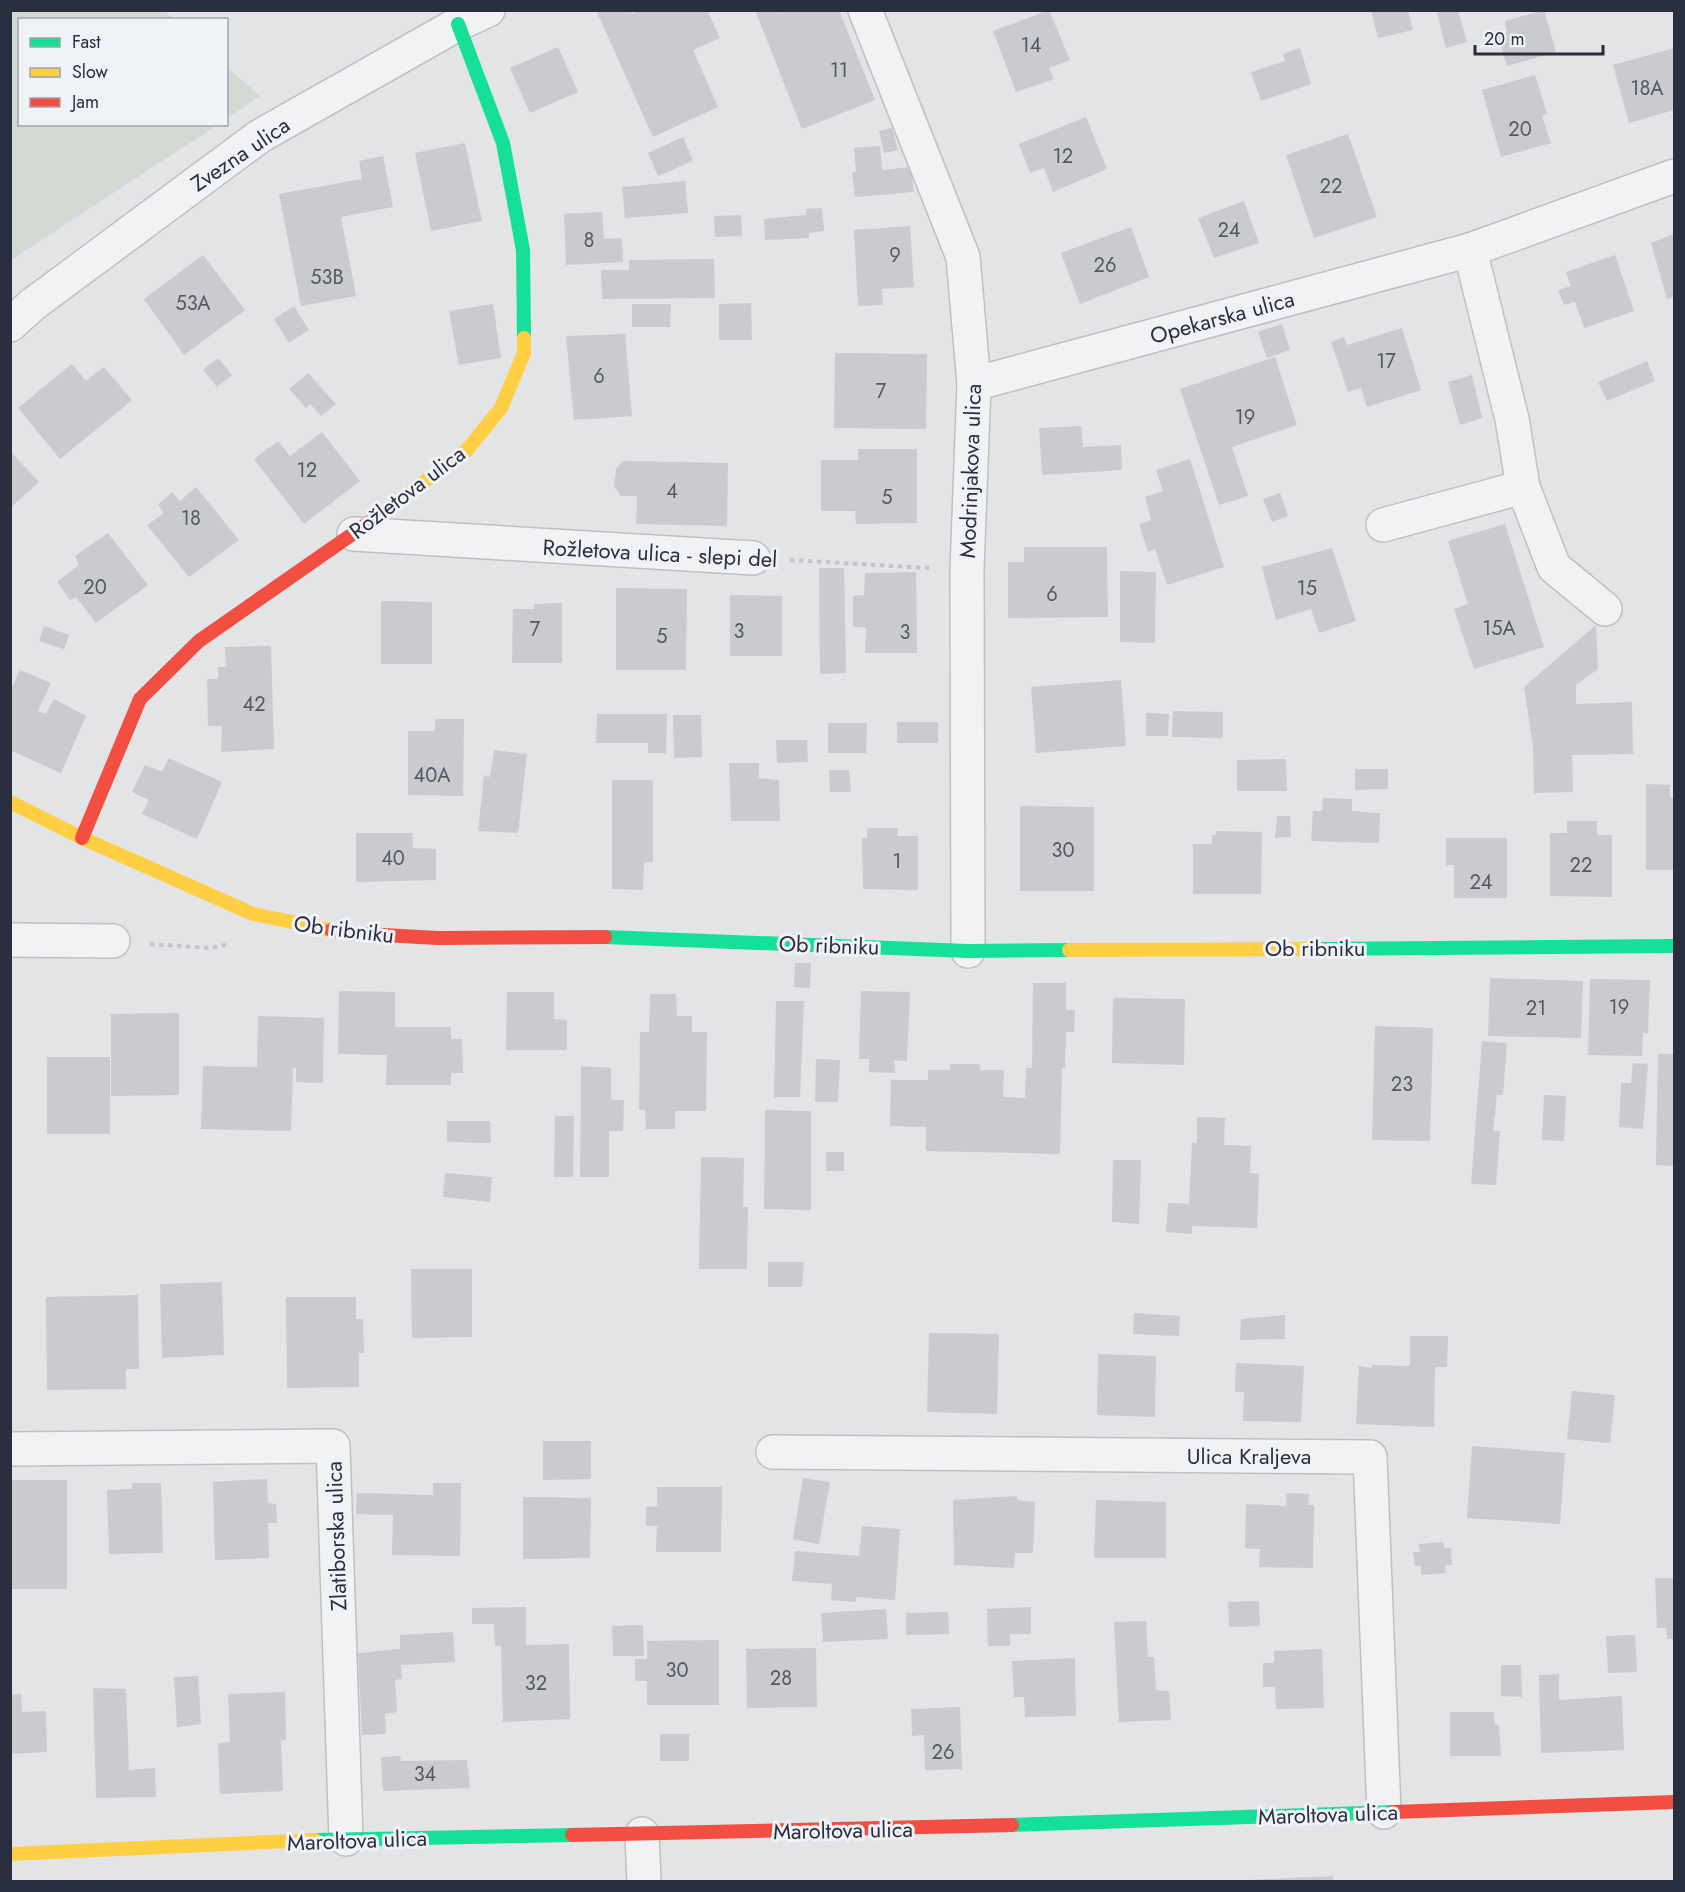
<svg xmlns="http://www.w3.org/2000/svg" width="1685" height="1892" font-family="Jost,sans-serif">
  <style>
    .green { fill: #d2dad2 }
    .building { fill: #c9cbcf }
    .lines { fill: none; stroke-linecap: round; stroke-linejoin: round }
    .street-casing { stroke: #bfc0c3; stroke-width: 36 }
    .path { stroke: #c4c5ca; stroke-width: 4; stroke-dasharray: 4.5 4.5; stroke-linecap: butt }
    .street { stroke: #f1f2f4; stroke-width: 33 }
    .fast { stroke: #16e098; stroke-width: 14 }
    .slow { stroke: #ffcf43; stroke-width: 14 }
    .jam { stroke: #f24e42; stroke-width: 14 }
    .labels { text-anchor: middle; dominant-baseline: central; stroke-width: 6; stroke-linejoin: round; paint-order: stroke }
    .number-label { font-size: 20px; fill: #545864 }
    .street-label { font-size: 22px; fill: #2a2f3f; stroke: #eff2f6 }
  </style>
  <rect width="100%" height="100%" fill="#e2e4e6"/>
  <g class="green">
    <path d="M11 10 164 11 174 19 20 20V124L217 125 11 260Z"/>
    <path d="M227 67 260 96 227 118Z"/>
  </g>
  <g class="building">
    <path d="M596 10H630L632 14 638 10H707L720 38 693 50 718 107 653 137Z"/>
    <path d="M755 10H778L779 13 786 10H839L875 100 802 129Z"/>
    <path d="M1049 10 1070 60 1049 68 1054 79 1016 92 993 31Z"/>
    <path d="M1371 10H1408L1413 30 1378 38Z"/>
    <path d="M1445 10H1458L1467 42 1446 48 1437 13Z"/>
    <path d="M1544 10 1556 52 1507 66 1498 35 1507 33 1505 21Z"/>
    <path d="M558 47 578 92 530 113 510 68Z"/>
    <path d="M1300 48 1311 84 1261 101 1251 72 1285 61 1283 54Z"/>
    <path d="M1674 48V110L1629 123 1613 65Z"/>
    <path d="M1535 75 1547 114 1542 116 1551 143 1501 157 1482 90Z"/>
    <path d="M1086 117 1107 169 1053 192 1044 168 1030 173 1019 144Z"/>
    <path d="M892 128 898 150 884 153 879 131Z"/>
    <path d="M1348 134 1377 217 1314 238 1286 155Z"/>
    <path d="M683 137 693 161 658 176 648 153Z"/>
    <path d="M465 143 482 221 431 231 415 153Z"/>
    <path d="M880 146 882 170 911 167 914 192 855 197 852 172H856L854 148Z"/>
    <path d="M383 156 393 207 341 217 356 296 301 306 279 194 362 179 359 161Z"/>
    <path d="M685 181 688 213 625 218 622 187Z"/>
    <path d="M1244 201 1259 243 1214 258 1198 218Z"/>
    <path d="M822 208 824 231 809 233V238L765 240 764 219 806 215V209Z"/>
    <path d="M602 212 604 239 622 238 623 262 566 265 564 214Z"/>
    <path d="M741 215 742 236 715 237 714 216Z"/>
    <path d="M910 226 914 287 882 289 883 305 858 306 854 230Z"/>
    <path d="M1131 227 1149 277 1080 304 1061 253Z"/>
    <path d="M1674 234V297L1667 299 1651 243Z"/>
    <path d="M203 255 245 310 184 355 144 299Z"/>
    <path d="M1615 255 1634 311 1584 328 1575 302 1564 305 1558 290 1571 286 1566 272Z"/>
    <path d="M714 259 715 298 602 299 601 270H629V260Z"/>
    <path d="M751 303 752 340H719V304Z"/>
    <path d="M493 304 501 358 459 365 449 311Z"/>
    <path d="M632 304H671L670 327H632Z"/>
    <path d="M294 306 309 330 289 343 274 319Z"/>
    <path d="M1282 324 1290 350 1267 358 1258 332Z"/>
    <path d="M1402 328 1421 390 1367 407 1361 388 1348 392 1331 342 1344 337 1347 345Z"/>
    <path d="M625 334 632 416 574 420 566 336Z"/>
    <path d="M835 353 927 354 926 429 834 428Z"/>
    <path d="M1275 357 1297 425 1232 447 1248 496 1219 505 1180 389Z"/>
    <path d="M218 358 232 375 217 387 203 370Z"/>
    <path d="M1647 361 1655 381 1607 401 1598 382Z"/>
    <path d="M72 364 86 381 104 367 132 400 60 459 18 408Z"/>
    <path d="M308 373 336 404 321 416 310 404 306 408 289 389Z"/>
    <path d="M1472 375 1482 418 1460 425 1448 382Z"/>
    <path d="M1081 426 1083 447 1121 445 1122 470 1042 475 1039 428Z"/>
    <path d="M322 432 360 481 304 524 254 459 278 441 290 456Z"/>
    <path d="M858 449H917V523L856 524 855 511H821V460H858Z"/>
    <path d="M10 451 39 482 10 508Z"/>
    <path d="M1190 459 1224 567 1167 585 1155 549 1148 552 1139 524 1151 520 1145 497 1163 491 1156 470Z"/>
    <path d="M623 461 728 463 727 526 636 524 637 496H621L614 486 616 469Z"/>
    <path d="M196 487 239 540 189 577 147 525 164 513 158 505 172 492 180 501Z"/>
    <path d="M1280 493 1288 516 1272 522 1263 499Z"/>
    <path d="M1505 524 1544 647 1474 669 1454 609 1468 604 1448 541Z"/>
    <path d="M108 533 148 585 96 623 76 597 70 600 57 582 79 565 75 556Z"/>
    <path d="M1024 547H1107L1108 617 1008 618V562H1024Z"/>
    <path d="M1332 548 1356 621 1319 633 1311 609 1276 620 1262 567Z"/>
    <path d="M819 568H844L846 673 820 674Z"/>
    <path d="M1120 571 1156 572 1155 643 1120 642Z"/>
    <path d="M916 572 917 653H865L866 628 853 627V596L864 595 865 573Z"/>
    <path d="M616 588 687 589 686 670H616Z"/>
    <path d="M730 595 782 596V656H730Z"/>
    <path d="M381 601 432 602V664H381Z"/>
    <path d="M562 603V663H512L513 609H534V604Z"/>
    <path d="M1596 625 1598 669 1576 685V704L1632 702 1633 754 1572 755 1573 792 1534 793 1533 747 1524 687Z"/>
    <path d="M44 626 69 635 64 649 39 641Z"/>
    <path d="M271 646 274 749 221 752 222 726H208L207 679H218V667H226L225 647Z"/>
    <path d="M20 670 51 683 38 711 46 714 54 699 86 716 61 773 10 750V704L13 699 10 698V692Z"/>
    <path d="M1121 680 1126 746 1036 753 1031 687Z"/>
    <path d="M1173 711 1223 712V738L1172 737Z"/>
    <path d="M1146 713 1169 714 1168 736H1146Z"/>
    <path d="M597 714H667L666 753H648V743H596Z"/>
    <path d="M673 715H701L702 757 674 758Z"/>
    <path d="M435 719H464L463 796 408 795V731H435Z"/>
    <rect x="897" y="722" width="41" height="21"/>
    <path d="M828 723H867L866 753H828Z"/>
    <path d="M776 740H807L808 762 777 763Z"/>
    <path d="M494 750 527 754 518 833 478 831 484 775 490 777Z"/>
    <path d="M169 758 222 782 197 839 142 814 149 800 132 792 145 765 162 772Z"/>
    <path d="M1286 759 1287 791H1237V760Z"/>
    <path d="M729 763H759V778L779 780 780 821H731Z"/>
    <path d="M1355 769H1388V789L1355 790Z"/>
    <path d="M829 770H849L851 792H830Z"/>
    <path d="M612 780H653V862H644L643 890 612 889Z"/>
    <path d="M1646 784 1670 785V798H1674V870H1646Z"/>
    <path d="M1323 798 1352 799V811L1380 813 1379 843 1311 841 1313 811H1322Z"/>
    <path d="M1020 806 1094 807V891H1020Z"/>
    <path d="M1277 816H1290L1291 837 1275 838Z"/>
    <path d="M1567 821H1597V835H1612V897L1550 896V833H1567Z"/>
    <path d="M867 828H898L897 836H918V890L863 889 862 838H867Z"/>
    <path d="M1216 831 1262 832 1261 894H1193V844H1212V835H1216Z"/>
    <path d="M356 833H412L413 848 436 849V880L356 882Z"/>
    <path d="M1446 838H1507V898H1454V865H1446Z"/>
    <path d="M795 963H811L810 988 794 987Z"/>
    <path d="M1490 978 1583 981 1581 1038 1488 1036Z"/>
    <path d="M1590 979 1650 980 1648 1033H1643L1642 1056 1588 1055Z"/>
    <path d="M1033 983H1066V1010H1075L1074 1032H1066L1065 1068H1062L1060 1154 926 1151V1127L890 1126 891 1080H928V1070H950V1064H980V1070H1004L1003 1097 1025 1098 1026 1068H1032Z"/>
    <path d="M339 991 395 992V1027H451V1039H462L463 1073H451V1085H386L387 1055 338 1054Z"/>
    <path d="M861 991 910 992 907 1061 894 1060 895 1073 869 1072V1059H859Z"/>
    <path d="M507 992H554V1019L567 1020V1050H506Z"/>
    <path d="M650 994H676L677 1016H692V1032H707L706 1111H675V1129H646L645 1110H639L640 1032H649Z"/>
    <path d="M1113 998 1185 999 1184 1065 1112 1063Z"/>
    <path d="M776 1001H804L800 1097H774Z"/>
    <path d="M179 1013V1095L111 1096V1014Z"/>
    <path d="M258 1016 324 1018 323 1083 296 1082V1068H293L291 1131 201 1129 203 1066 257 1067Z"/>
    <path d="M1375 1026 1433 1028 1430 1141 1372 1140Z"/>
    <path d="M1482 1041 1507 1043 1503 1095H1497L1493 1131H1500L1496 1185 1471 1184Z"/>
    <path d="M1658 1054H1674V1166L1656 1165Z"/>
    <rect x="47" y="1057" width="63" height="77"/>
    <path d="M816 1059 840 1060 838 1102H815Z"/>
    <path d="M1633 1063 1648 1064 1643 1129 1619 1127 1621 1083H1631Z"/>
    <path d="M581 1066 611 1068V1100H624L623 1131H609V1177H580Z"/>
    <path d="M1544 1095 1566 1096 1564 1141 1542 1140Z"/>
    <path d="M765 1110 811 1111V1210L764 1209Z"/>
    <path d="M555 1116H574L573 1177H554Z"/>
    <path d="M1197 1117 1225 1118 1224 1145 1251 1146 1250 1173 1259 1174 1257 1228 1192 1226V1234L1166 1232 1168 1203 1189 1204 1192 1143H1197Z"/>
    <path d="M447 1121H490L491 1143 447 1142Z"/>
    <rect x="826" y="1152" width="18" height="19"/>
    <path d="M701 1157 744 1158 743 1207H748L747 1269H699Z"/>
    <path d="M1113 1160H1141L1139 1224 1112 1222Z"/>
    <path d="M445 1173 492 1177 490 1202 443 1197Z"/>
    <path d="M768 1262H804L802 1287H768Z"/>
    <path d="M411 1269H472V1337L412 1338Z"/>
    <path d="M222 1282 224 1355 162 1358 160 1284Z"/>
    <path d="M138 1295 139 1369H126V1389L47 1390 46 1297Z"/>
    <path d="M286 1297H356V1319H363L364 1353H359V1387L287 1388Z"/>
    <path d="M1134 1313 1180 1316 1179 1336 1133 1334Z"/>
    <path d="M1285 1315V1339L1240 1340 1241 1319Z"/>
    <path d="M929 1333 999 1334 997 1414 927 1412Z"/>
    <path d="M1410 1336H1448L1447 1367H1435L1434 1427 1356 1424 1359 1366 1372 1368V1365L1410 1366Z"/>
    <path d="M1098 1354 1156 1356 1155 1417 1097 1415Z"/>
    <path d="M1236 1363 1304 1366 1301 1422 1243 1421 1244 1392H1235Z"/>
    <path d="M1572 1391 1615 1395 1610 1443 1567 1439Z"/>
    <path d="M543 1441H591V1479L543 1480Z"/>
    <path d="M1472 1446 1565 1453 1560 1524 1467 1518Z"/>
    <path d="M803 1478 830 1482 819 1544 793 1539Z"/>
    <path d="M267 1479 268 1503 276 1504 277 1523H268L269 1558 215 1560 213 1482Z"/>
    <rect x="10" y="1480" width="57" height="109"/>
    <path d="M132 1483H161L163 1553 109 1554 107 1490 132 1489Z"/>
    <path d="M433 1483H461L460 1556 392 1555 393 1515 356 1514 357 1493 433 1495Z"/>
    <path d="M657 1487H722L721 1552H656L657 1526H646V1507L657 1506Z"/>
    <path d="M1286 1493 1309 1494 1308 1505H1314L1313 1568 1259 1567 1260 1549 1245 1548 1246 1504 1287 1506Z"/>
    <path d="M1017 1496V1500L1035 1502 1033 1553H1015L1014 1568 954 1565 953 1500Z"/>
    <path d="M523 1497 591 1498 590 1558 523 1559Z"/>
    <path d="M1096 1500 1166 1502V1558H1094Z"/>
    <path d="M862 1526 900 1529 895 1600 856 1597V1602L831 1600 832 1584 792 1581 795 1551 859 1556Z"/>
    <path d="M1443 1542 1444 1548H1451L1452 1565H1445L1446 1573 1421 1575V1566H1415L1413 1552H1420L1419 1544Z"/>
    <path d="M1655 1578H1674V1639H1667L1666 1628H1657Z"/>
    <path d="M1259 1601 1260 1626 1229 1627 1228 1602Z"/>
    <path d="M526 1607V1645L569 1644 570 1719 503 1722 501 1646H495L494 1624H472V1608Z"/>
    <path d="M1031 1607V1634H1010V1646H988L987 1609Z"/>
    <path d="M886 1609 888 1639 823 1642 821 1613Z"/>
    <path d="M948 1612 949 1634 906 1635V1613Z"/>
    <path d="M1146 1621 1148 1657H1154L1156 1690 1169 1691 1171 1720 1119 1722 1114 1622Z"/>
    <path d="M643 1625 644 1656H613L612 1626Z"/>
    <path d="M453 1632 455 1662 401 1665 402 1679 395 1680 397 1712 385 1714 386 1734 362 1735 358 1653 400 1649V1635Z"/>
    <path d="M1635 1635 1637 1672 1608 1673 1606 1636Z"/>
    <path d="M719 1640V1705H647V1681H635V1659H647V1641Z"/>
    <path d="M816 1648 817 1707 747 1708 746 1649Z"/>
    <path d="M1322 1649 1324 1708 1276 1709 1275 1687H1263V1663H1274V1651Z"/>
    <path d="M1075 1658 1076 1716 1025 1717 1024 1697H1014L1012 1661Z"/>
    <path d="M1501 1665H1521L1522 1697 1501 1696Z"/>
    <path d="M1559 1674V1700L1622 1696 1624 1750 1541 1753 1539 1675Z"/>
    <path d="M198 1676 201 1724 177 1727 174 1677Z"/>
    <path d="M93 1688 126 1689 129 1770 155 1768 156 1797 96 1798Z"/>
    <path d="M285 1692 286 1740H281L283 1791 220 1794 218 1743 230 1742 228 1694Z"/>
    <path d="M10 1694H21L22 1712 46 1711 47 1752 10 1754Z"/>
    <path d="M960 1707 962 1769 925 1770 924 1735 912 1736 911 1709Z"/>
    <path d="M1450 1712H1494L1495 1724 1499 1725 1501 1756H1450Z"/>
    <rect x="660" y="1734" width="29" height="27"/>
    <path d="M400 1756 401 1761 467 1760 470 1788 383 1791 381 1757Z"/>
    <path d="M1333 1876V1881H1248V1880Z"/>
  </g>
  <g class="lines">
    <g class="street-casing">
      <g id="street">
        <path d="M865 10 963 257 974 384 967 570 968 951"/>
        <path d="M1470 250 1512 419 1523 487 1554 567 1605 609"/>
        <path d="M10 325 32 305 260 136 458 24 488 10"/>
        <path d="M974 384 1470 250 1674 176"/>
        <path d="M1383 525 1523 487"/>
        <path d="M354 534 753 558"/>
        <path d="M10 940 113 941"/>
        <path d="M10 1449 333 1446 346 1839"/>
        <path d="M773 1452 1370 1457 1384 1812"/>
        <path d="M642 1834 644 1882"/>
      </g>
    </g>
    <g class="path">
      <path d="M790 560 929 568"/>
      <path d="M150 944 210 948 226 945"/>
    </g>
    <use href="#street" class="street"/>
    <g class="fast">
      <path d="M458 24 503 143 523 250 524 338"/>
      <path d="M605 937 968 951 1069 950"/>
      <path d="M1318 949 1674 946"/>
      <path d="M1012 1825 1393 1812"/>
      <path d="M315 1840 572 1835"/>
    </g>
    <g class="slow">
      <path d="M374 519 466 451 501 408 524 353V338"/>
      <path d="M10 802 82 838 253 914 331 930"/>
      <path d="M1069 950 1318 949"/>
      <path d="M10 1854 315 1840"/>
    </g>
    <g class="jam">
      <path d="M82 838 140 699 199 641 374 519"/>
      <path d="M331 930 346 933 438 938 605 937"/>
      <path d="M1393 1812 1674 1802"/>
      <path d="M572 1835 1012 1825"/>
    </g>
  </g>
  <g class="labels">
    <g class="number-label">
      <text x="1031" y="45">14</text>
      <text x="839" y="70">11</text>
      <text x="1647" y="88">18A</text>
      <text x="1520" y="129">20</text>
      <text x="1063" y="156">12</text>
      <text x="1331" y="186">22</text>
      <text x="1229" y="230">24</text>
      <text x="589" y="240">8</text>
      <text x="895" y="255">9</text>
      <text x="1105" y="265">26</text>
      <text x="327" y="277">53B</text>
      <text x="193" y="303">53A</text>
      <text x="1386" y="361">17</text>
      <text x="599" y="376">6</text>
      <text x="881" y="391">7</text>
      <text x="1245" y="417">19</text>
      <text x="307" y="470">12</text>
      <text x="672" y="491">4</text>
      <text x="887" y="497">5</text>
      <text x="191" y="518">18</text>
      <text x="95" y="587">20</text>
      <text x="1307" y="588">15</text>
      <text x="1052" y="594">6</text>
      <text x="1499" y="628">15A</text>
      <text x="535" y="629">7</text>
      <text x="739" y="631">3</text>
      <text x="905" y="632">3</text>
      <text x="662" y="636">5</text>
      <text x="254" y="704">42</text>
      <text x="432" y="775">40A</text>
      <text x="1063" y="850">30</text>
      <text x="393" y="858">40</text>
      <text x="897" y="861">1</text>
      <text x="1581" y="865">22</text>
      <text x="1481" y="882">24</text>
      <text x="1619" y="1007">19</text>
      <text x="1536" y="1008">21</text>
      <text x="1402" y="1084">23</text>
      <text x="677" y="1670">30</text>
      <text x="781" y="1678">28</text>
      <text x="536" y="1683">32</text>
      <text x="943" y="1752">26</text>
      <text x="425" y="1774">34</text>
    </g>
    <g class="street-label">
      <text transform="translate(240 154) rotate(-34)">Zvezna ulica</text>
      <text transform="translate(1222 317) rotate(-15)">Opekarska ulica</text>
      <text transform="translate(970 471) rotate(-88)">Modrinjakova ulica</text>
      <text transform="translate(407 492) rotate(-37)">Rožletova ulica</text>
      <text transform="translate(660 553) rotate(3)">Rožletova ulica - slepi del</text>
      <text transform="translate(344 929) rotate(7)">Ob ribniku</text>
      <text transform="translate(829 945) rotate(2)">Ob ribniku</text>
      <text x="1315" y="948">Ob ribniku</text>
      <text x="1249" y="1456">Ulica Kraljeva</text>
      <text transform="translate(336 1536) rotate(-92)">Zlatiborska ulica</text>
      <text transform="translate(1328 1814) rotate(-2)">Maroltova ulica</text>
      <text transform="translate(843 1830) rotate(-1)">Maroltova ulica</text>
      <text transform="translate(357 1840) rotate(-2)">Maroltova ulica</text>
    </g>
  </g>
  <rect width="1685" height="1892" fill="none" stroke="#2a2f3f" stroke-width="24"/>
  <rect x="18" y="18" width="210" height="108" fill="#eff2f6" stroke="#a0a4ad" stroke-width="1.5"/>
  <rect x="30" y="38" width="30" height="9" fill="#16e098" stroke="#a0a4ad" stroke-width="1.5"/>
  <text x="72" y="48" font-size="18" fill="#2a2f3f">Fast</text>
  <rect x="30" y="68" width="30" height="9" fill="#ffcf43" stroke="#a0a4ad" stroke-width="1.5"/>
  <text x="72" y="78" font-size="18" fill="#2a2f3f">Slow</text>
  <rect x="30" y="98" width="30" height="9" fill="#f24e42" stroke="#a0a4ad" stroke-width="1.5"/>
  <text x="72" y="108" font-size="18" fill="#2a2f3f">Jam</text>
  <path d="M1475 45v9h128v-9" fill="none" stroke="#2a2f3f" stroke-width="3"/>
  <text x="1484" y="45" font-size="18" fill="#2a2f3f" stroke="#eff2f6" stroke-width="4.5" paint-order="stroke">20 m</text>
</svg>
